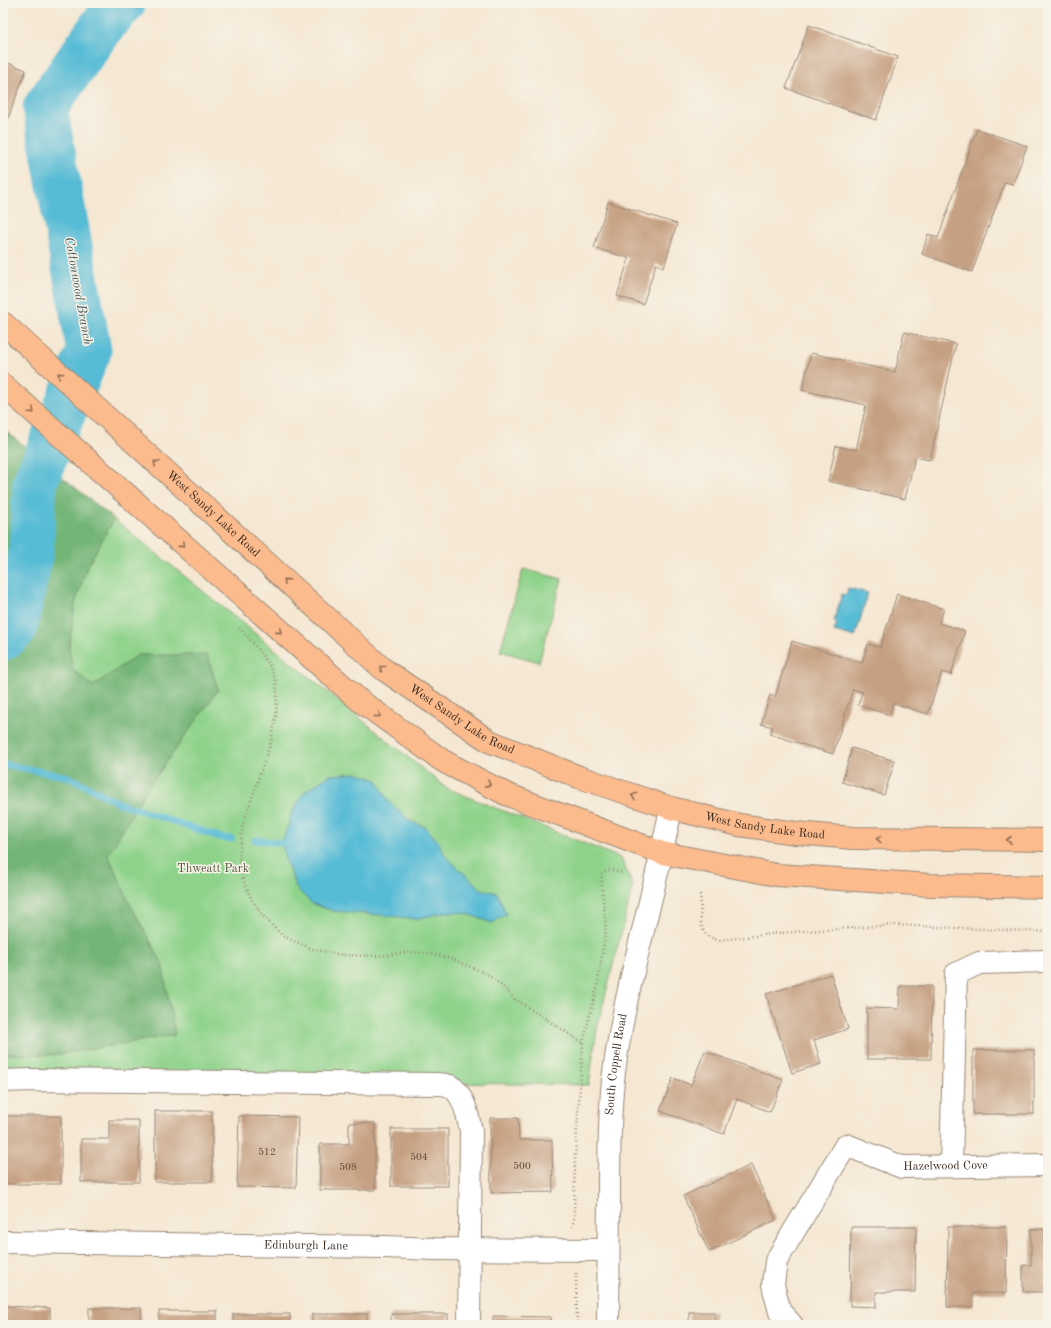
<svg xmlns="http://www.w3.org/2000/svg" width="1051" height="1328" font-family="'Old Standard TT',serif">
  <style>
    .green { fill: #8fd38b; stroke: #657e54 }
    .forest { fill: #73b577; stroke: #57704a }
    .water { fill: #57bbd5; stroke: #49727a }
    .lines { fill: none; stroke-linecap: round; stroke-linejoin: round }
    .stream { stroke: #57bbd5; stroke-width: 7 }
    .river { stroke: #57bbd5; stroke-width: 45 }
    .building { fill: #c6a082 }
    .minor-casing { stroke: #988878; stroke-width: 24 }
    .major-casing { stroke: #988878; stroke-width: 24 }
    .path { stroke: #988878; stroke-width: 2.5; stroke-dasharray: 1 3; stroke-linecap: butt }
    .minor { stroke: #fff; stroke-width: 22 }
    .major { stroke: #fbbb8d; stroke-width: 22 }
    .oneway { stroke: #916b50 }
    .labels { text-anchor: middle; dominant-baseline: central; stroke-width: 3; stroke-linejoin: round; paint-order: stroke }
    .number-label { font-size: 10px; fill: #5e4837 }
    .street-label { font-size: 12px; fill: #3b2a1e; stroke: #f7f3e8 }
    .park-label { font-size: 12px; fill: #505439; stroke: #f7f3e8 }
    .water-label { font-size: 13px; font-style: italic; fill: #435655; stroke: #f7f3e8 }
  </style>
  <rect width="100%" height="100%" fill="#f7f3e8"/>
  <filter id="ink" filterUnits="userSpaceOnUse"><feTurbulence type="fractalNoise" baseFrequency=".025" numOctaves="2"/><feDisplacementMap in="SourceGraphic" scale="8" xChannelSelector="R" yChannelSelector="G"/><feConvolveMatrix kernelMatrix="1 2 1 2 8 2 1 2 1" color-interpolation-filters="sRGB"/></filter>
  <filter id="wash" filterUnits="userSpaceOnUse"><feTurbulence type="fractalNoise" baseFrequency=".012" numOctaves="4" result="noise"/><feDisplacementMap in="SourceGraphic" scale="16" xChannelSelector="R" yChannelSelector="G"/><feGaussianBlur stdDeviation="0.9" result="paint"/><feColorMatrix in="noise" values="0 0 0 0 0 0 0 0 0 0 0 0 0 0 0 0 0 1.4 0 .05"/><feComposite in="paint" operator="in"/></filter>
  <g filter="url(#wash)">
    <rect width="100%" height="100%" fill="#f5e7d2"/>
    <g class="green">
      <path d="M79 519H114L446 788 621 858 633 886 597 1029 589 1085 3 1077V707Z"/>
      <path d="M523 569 562 579 539 662 500 651Z"/>
    </g>
    <path class="forest" d="M3 429 114 519 87 567 75 604 69 648 73 670 93 686 138 655H207L218 690 145 792 108 855 131 906 162 963 175 1035 54 1055 3 1054Z"/>
    <g class="water">
      <path d="M848 588 868 593 855 637 834 631 837 623 834 621 842 594 846 595Z"/>
      <path d="M358 773 377 780 389 802 410 821 425 827 437 840 447 858 481 889 497 893 506 914 492 923 465 913 446 912 416 919 392 916 333 911 311 903 296 888 285 859 282 843 292 813 304 792 330 775Z"/>
    </g>
    <g class="lines">
      <g class="stream">
        <path d="M3 764 69 777 119 803 222 838 231 839"/>
        <path d="M255 840 282 843"/>
      </g>
      <path class="river" d="M3 638 15 628 31 552 35 482 89 351 45 108 101 27 123 3"/>
    </g>
    <g id="blocks">
      <g class="building">
        <path d="M809 25 898 57 876 120 786 88Z"/>
        <path d="M3 61 26 70 3 132Z"/>
        <path d="M977 129 1027 146 1013 184 1005 182 972 272 922 254 928 234 938 238Z"/>
        <path d="M608 202 677 224 664 267 656 264 643 304 617 296 629 258 594 248Z"/>
        <path d="M904 332 956 344 930 460 915 457 905 499 828 481 836 446 856 450 866 405 802 390 811 353 895 372Z"/>
        <path d="M897 594 944 609 939 623 965 631 951 675 942 672 928 714 893 703 890 715 858 705 862 692 853 689 833 754 770 734 773 727 761 724 770 695 775 697 792 641 862 663 868 644 880 648Z"/>
        <path d="M852 748 895 761 884 795 842 782Z"/>
        <path d="M831 974 848 1029 814 1040 821 1064 792 1073 766 994Z"/>
        <path d="M900 986H932L931 1059H867V1008L899 1009Z"/>
        <rect x="973" y="1050" width="61" height="64"/>
        <path d="M705 1051 783 1080 770 1112 737 1099 724 1134 660 1111 673 1078 691 1085Z"/>
        <rect x="155" y="1111" width="57" height="71"/>
        <rect x="4" y="1116" width="57" height="68"/>
        <path d="M239 1116 298 1117 296 1188 237 1187Z"/>
        <path d="M490 1118H518L519 1140H552L553 1192 491 1193Z"/>
        <path d="M109 1120H139V1182H81V1139H109Z"/>
        <path d="M349 1123H375V1190H320V1144H349Z"/>
        <rect x="391" y="1129" width="57" height="57"/>
        <path d="M751 1165 776 1220 709 1252 683 1196Z"/>
        <path d="M851 1227H916L915 1292H876V1307L850 1306Z"/>
        <path d="M948 1227H1007L1006 1293H973V1307H947Z"/>
        <path d="M1031 1229H1048V1292H1023V1265H1031Z"/>
        <path d="M3 1306 50 1308V1325H3Z"/>
        <rect x="89" y="1308" width="52" height="17"/>
        <rect x="159" y="1311" width="58" height="14"/>
        <rect x="689" y="1312" width="26" height="13"/>
        <rect x="233" y="1314" width="57" height="11"/>
        <rect x="312" y="1314" width="55" height="11"/>
        <rect x="391" y="1314" width="57" height="11"/>
        <path d="M493 1316 550 1317V1325H493Z"/>
      </g>
    </g>
  </g>
  <g filter="url(#ink)">
    <use href="#blocks" fill-opacity="0" stroke="#988878" stroke-width="1"/>
    <g class="lines">
      <g class="minor-casing">
        <g id="minor">
          <path d="M3 1081 32 1080 437 1084C441 1084 447 1085 450 1086 464 1093 468 1117 471 1131L469 1325"/>
          <path d="M951 1166 956 974 979 963 1048 961"/>
          <path id="s1" d="M3 1242 386 1247 434 1249 608 1250"/>
          <path id="s2" d="M608 1325C608 1282 609 1238 609 1195 609 1157 609 1119 613 1080 624 988 654 899 671 808"/>
          <path id="s3" d="M792 1325 780 1312 773 1285 776 1261 846 1145 902 1167 1048 1165"/>
        </g>
      </g>
      <g class="major-casing">
        <g id="major">
          <path id="s4" d="M3 323 383 669 489 741 579 777 671 808 739 825 796 833 853 838 1048 840"/>
          <path d="M3 385 359 700 443 761 506 794 662 853 777 875 932 885 1048 887"/>
        </g>
      </g>
      <g class="path">
        <path d="M239 628 254 644 270 666 276 681 277 697 276 716 271 742 243 824 239 857 243 880 252 900 263 916 283 936 312 949 342 955 378 956 409 952 430 953 452 959 487 974 501 985 515 999 583 1043"/>
        <path d="M700 894C703 913 693 936 720 940L779 933 894 925 1048 932"/>
        <path d="M572 1227 574 1220 575 1156 583 1043 597 987 606 930 601 875C608 868 613 870 622 873"/>
        <path d="M576 1273 577 1325"/>
      </g>
      <use href="#minor" class="minor"/>
      <use href="#major" class="major"/>
    </g>
    <defs><path id="oneway-chevron" d="M-2-3.5L2.5 0L-2 3.5" fill="none" stroke-width="1.6" stroke-linecap="round" stroke-linejoin="round"/></defs>
    <g class="oneway">
      <use href="#oneway-chevron" transform="translate(60 375) rotate(-138)"/>
      <use href="#oneway-chevron" transform="translate(32 411) rotate(42)"/>
      <use href="#oneway-chevron" transform="translate(156 463) rotate(-138)"/>
      <use href="#oneway-chevron" transform="translate(182 545) rotate(41)"/>
      <use href="#oneway-chevron" transform="translate(286 581) rotate(-138)"/>
      <use href="#oneway-chevron" transform="translate(279 631) rotate(41)"/>
      <use href="#oneway-chevron" transform="translate(382 668) rotate(-141)"/>
      <use href="#oneway-chevron" transform="translate(378 715) rotate(36)"/>
      <use href="#oneway-chevron" transform="translate(488 784) rotate(27)"/>
      <use href="#oneway-chevron" transform="translate(634 796) rotate(-161)"/>
      <use href="#oneway-chevron" transform="translate(879 839) rotate(-179)"/>
      <use href="#oneway-chevron" transform="translate(1009 840) rotate(-180)"/>
    </g>
  </g>
  <g class="labels">
    <g class="number-label">
      <text x="267" y="1152">512</text>
      <text x="419" y="1157">504</text>
      <text x="522" y="1166">500</text>
      <text x="348" y="1167">508</text>
    </g>
    <g class="street-label">
      <text stroke="none"><textPath href="#s4" startOffset="284">West Sandy Lake Road</textPath></text>
      <text stroke="none"><textPath href="#s4" startOffset="608">West Sandy Lake Road</textPath></text>
      <text stroke="none"><textPath href="#s4" startOffset="932">West Sandy Lake Road</textPath></text>
      <text stroke="none"><textPath href="#s2" startOffset="261">South Coppell Road</textPath></text>
      <text stroke="none"><textPath href="#s3" startOffset="309">Hazelwood Cove</textPath></text>
      <text stroke="none"><textPath href="#s1" startOffset="303">Edinburgh Lane</textPath></text>
    </g>
    <g class="park-label">
      <text x="213" y="869">Thweatt Park</text>
    </g>
    <g class="water-label">
      <text transform="translate(78 291) rotate(80)">Cottonwood Branch</text>
    </g>
  </g>
  <rect width="1051" height="1328" fill="none" stroke="#f7f3e8" stroke-width="16"/>
</svg>
